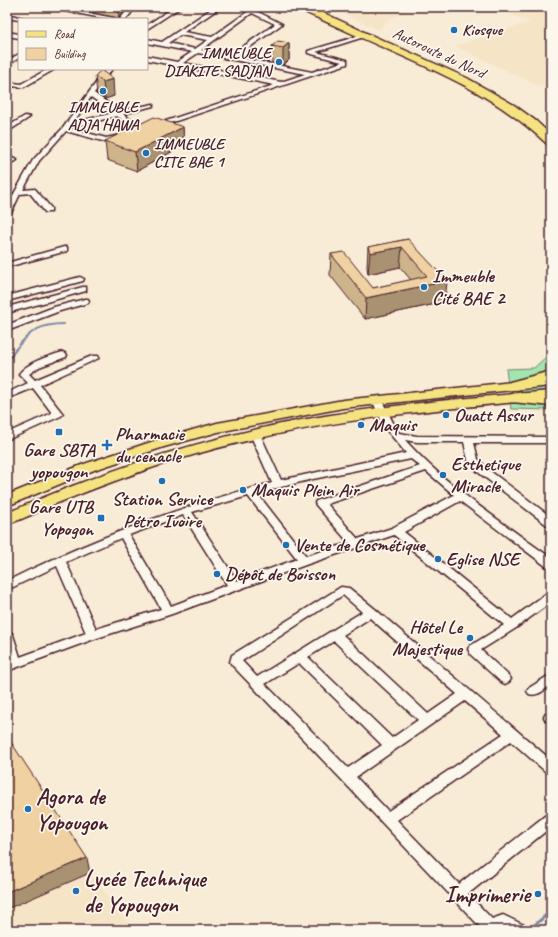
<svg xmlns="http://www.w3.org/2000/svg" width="558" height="937" font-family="Caveat,sans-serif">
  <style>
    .built { fill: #f6e4c6 }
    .green { fill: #a2e5af; stroke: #76826d }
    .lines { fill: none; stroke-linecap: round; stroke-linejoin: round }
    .stream-far2 { stroke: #7c87a7; stroke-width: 2 }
    .stream-far1 { stroke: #7c87a7; stroke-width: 2.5 }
    .stream { stroke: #7c87a7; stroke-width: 3 }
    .street-casing { stroke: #4a1f2b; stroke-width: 3 }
    .primary-casing { stroke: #4a1f2b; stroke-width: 3 }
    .highway-casing { stroke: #4a1f2b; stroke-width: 3 }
    .street { fill: #fbf7ec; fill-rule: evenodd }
    .primary { fill: #f5e382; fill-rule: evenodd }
    .highway { fill: #f5e382; fill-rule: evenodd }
    .wall { fill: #ceb48b; stroke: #4a1f2b }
    .shaded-wall { fill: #a89271; stroke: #4a1f2b }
    .building { fill: #f0d1a2; stroke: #4a1f2b }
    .poi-dot { fill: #1f6fb2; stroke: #fbf7ec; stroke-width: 1.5 }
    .labels { text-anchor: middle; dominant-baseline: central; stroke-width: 3.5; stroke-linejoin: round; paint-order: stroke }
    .far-poi-label { font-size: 16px; font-weight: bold; fill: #4a1f2b; stroke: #fbf7ec; text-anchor: start }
    .far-street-label { font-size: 16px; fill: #4a1f2b; stroke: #fbf7ec }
    .poi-label { font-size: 19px; font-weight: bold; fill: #4a1f2b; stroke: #fbf7ec; text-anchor: start }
    .near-poi-label { font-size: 23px; font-weight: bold; fill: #4a1f2b; stroke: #fbf7ec; text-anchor: start }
  </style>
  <rect width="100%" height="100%" fill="#f8ecd6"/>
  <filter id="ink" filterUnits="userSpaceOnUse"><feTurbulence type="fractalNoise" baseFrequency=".025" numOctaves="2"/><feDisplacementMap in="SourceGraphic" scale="8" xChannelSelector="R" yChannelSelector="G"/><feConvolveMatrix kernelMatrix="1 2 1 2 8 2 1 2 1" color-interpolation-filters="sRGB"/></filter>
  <g filter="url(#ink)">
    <g class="built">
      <path d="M329 7H403L411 10 389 19 379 30Z"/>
      <path d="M492 7H551V92L455 46 530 22Z"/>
      <path d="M90 873 134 930H7V909Z"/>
    </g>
    <path class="green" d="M551 346V410L511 409 506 369 534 368 548 355Z"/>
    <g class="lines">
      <path class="stream-far2" d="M15 350C30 331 39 324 64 324"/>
      <path class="stream-far1" d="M7 361 16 349"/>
      <path class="stream" d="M529 930 551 911"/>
      <g class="street-casing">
        <g id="street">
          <path d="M45 7H57L119 19H107Z"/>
          <path d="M130 7H136L126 19H120Z"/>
          <path d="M174 7H181L147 29V25Z"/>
          <path d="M214 7H221L184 32 212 37 250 10H254L282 24 236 57 312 72 342 62 308 53V51L362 35 367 36 316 52 347 60V64L158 127H154V125L274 85 147 60V56L177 62 192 52 147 43V39L162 42ZM252 13 275 24 230 56 201 50ZM180 35 208 40 195 49 168 43ZM198 53 305 74 281 82 183 63Z"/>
          <path d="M7 14 27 19 19 20 7 18Z"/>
          <path d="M7 32 19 34V38L7 36Z"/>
          <path d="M19 54V58L7 65V61Z"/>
          <path d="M48 69H55L24 87 7 86V82L21 84Z"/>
          <path d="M106 69H112L94 93 119 111 153 104V106L123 114 144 130 139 131 117 116 69 128 106 138 121 135 124 137 106 142 66 131 39 161 23 190 35 189 51 208V212H45L30 193 20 194 11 213 7 215V206L33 160 63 128ZM91 97 113 113 73 123Z"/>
          <path d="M25 116 30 117 7 132V127Z"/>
          <path d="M7 156 17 160 14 162 7 160Z"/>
          <path d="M64 247H67V251L7 267V263Z"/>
          <path d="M80 277 84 279 83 281 7 301V296Z"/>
          <path d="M83 287H86V291L7 313V307Z"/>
          <path d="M85 299H88L89 301 88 303 60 311 7 331V325L54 307Z"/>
          <path d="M63 352 67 355 66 357 39 367 29 374 35 380 92 356H98L99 358 40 385 63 414 61 416 7 440V433L52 413 33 388 11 397 8 396 7 393 28 383 19 374C28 362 49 356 63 352Z"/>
          <path d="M377 397C384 399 393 426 399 433L417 436 551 437V443H474L478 459 486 468 551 517V526L547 525 478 472 468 460 464 442H417L405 440C446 486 502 522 551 558V568L547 567 460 501 404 532 512 619 547 593 551 592V602L516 628 481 650 509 676 511 679 509 682 505 684 501 682 471 655 468 649 470 646 504 625 394 535 308 564 172 614 97 638 7 671V661L9 660 7 653V631L11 632 13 635 20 657 86 633 57 566 7 590V581C92 539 180 506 272 483L250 434 252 432H258L260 434 281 480 406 453 385 428 372 400ZM411 459 420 466 316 501 315 503 316 505 349 543 306 556 257 493 313 479ZM426 471 454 495 392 528 358 539 327 504ZM248 496 297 559 237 581 192 512ZM183 515 227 585 171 606 129 535ZM121 538 161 609 96 629 66 562Z"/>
          <path d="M341 587 349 588 375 609 551 760V774L546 772 511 741 397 820 459 884 546 815 551 813V827L468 894 492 919 503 915 524 925 526 930H483L342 780 232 665 230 662 232 655ZM343 595 362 612 257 677 242 661ZM370 618 457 694 428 714 343 635ZM334 641 418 720 392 738 308 657ZM299 663 382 745 348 768 265 684ZM465 701 503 734 388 811 356 777Z"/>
          <path d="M551 674V685C544 690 537 697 529 694L527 691 529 688Z"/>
          <path d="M550 712H551V722L546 721 544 717 546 713Z"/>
        </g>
      </g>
      <g class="primary-casing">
        <g id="primary">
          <path d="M551 378V386L343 408 218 432 164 447 94 470 7 506V495L84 464 154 441 217 423 343 400Z"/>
          <path d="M551 391V399C424 410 298 422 176 460 137 472 98 487 60 502 42 509 25 519 7 524V513C102 471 200 439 301 420 384 405 467 398 551 391Z"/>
        </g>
      </g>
      <g class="highway-casing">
        <g id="highway">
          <path d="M299 7H311L360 30 467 78 514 105 536 121 551 135V145L547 144C506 105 461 82 409 59 380 46 350 33 320 19 314 16 304 13 299 7Z"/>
          <path d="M551 371V381L516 390 510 388 508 385 510 382Z"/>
          <path d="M518 393 551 396V406L512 402 510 398 512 394Z"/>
        </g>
      </g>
      <use href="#street" class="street"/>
      <use href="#primary" class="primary"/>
      <use href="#highway" class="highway"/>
    </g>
    <g class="wall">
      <path d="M93 7H123L124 12 119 18 94 13Z"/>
      <path d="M289 43V60L283 65 272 63V46Z"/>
      <path d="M101 70 114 96 105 99 97 93 95 76Z"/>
      <path d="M183 127 184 145 137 171 107 160 105 141Z"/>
      <path d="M408 239 445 302 365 319 330 275 331 254 373 288 411 280 400 267 368 274 367 267 368 247Z"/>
    </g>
    <g class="shaded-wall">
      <path d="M118 7H123L124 12 119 18Z"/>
      <path d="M289 43V60L283 65V48Z"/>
      <path d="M113 79 114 96 105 99 103 82Z"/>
      <path d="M183 127 184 145 137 171 135 152Z"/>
      <path d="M402 247 400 267 368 274 370 253Z"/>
      <path d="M447 281 445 302 365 319 366 298Z"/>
      <path d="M87 858 90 873 7 909V892Z"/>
    </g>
    <g class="building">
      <path d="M278 41 289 43 283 48 272 46Z"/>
      <path d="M101 70 113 79 103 82 95 76Z"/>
      <path d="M154 117 183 127 135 152 105 141Z"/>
      <path d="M408 239 447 281 366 298 331 254 344 252 373 288 427 276 402 247 370 253 368 247Z"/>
      <path d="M7 736 87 858 7 892Z"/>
    </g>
  </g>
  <g class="poi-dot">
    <circle cx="454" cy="30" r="4"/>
    <circle cx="279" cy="62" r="4"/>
    <circle cx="103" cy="91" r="4"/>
    <circle cx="146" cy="153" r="4"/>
    <circle cx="424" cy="287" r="4"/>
    <circle cx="446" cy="415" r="4"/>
    <circle cx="361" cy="425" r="4"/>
    <rect x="55" y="428" width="8" height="8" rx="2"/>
    <path d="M105 439h4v4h4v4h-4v4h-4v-4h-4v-4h4z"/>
    <circle cx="443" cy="475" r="4"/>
    <circle cx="162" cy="481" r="4"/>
    <circle cx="243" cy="490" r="4"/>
    <rect x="97" y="514" width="8" height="8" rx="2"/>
    <circle cx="286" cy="545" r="4"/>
    <circle cx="438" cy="559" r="4"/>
    <circle cx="217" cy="574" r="4"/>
    <circle cx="470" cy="638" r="4"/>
    <circle cx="28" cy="809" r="4"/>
    <circle cx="76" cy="891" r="4"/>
    <circle cx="538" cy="894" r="4"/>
  </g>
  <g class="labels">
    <g class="far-poi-label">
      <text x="462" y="30">Kiosque</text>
      <text x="271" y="53" text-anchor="end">IMMEUBLE<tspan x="271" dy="18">DIAKITE SADJAN</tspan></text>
      <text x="103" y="107" text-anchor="middle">IMMEUBLE<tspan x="103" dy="18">ADJA HAWA</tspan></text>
      <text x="154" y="144">IMMEUBLE<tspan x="154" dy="18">CITE BAE 1</tspan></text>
    </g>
    <g class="far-street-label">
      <text transform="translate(439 53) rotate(25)">Autoroute du Nord</text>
    </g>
    <g class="poi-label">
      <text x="432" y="276">Immeuble<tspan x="432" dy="22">Cité BAE 2</tspan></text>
      <text x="454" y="415">Ouatt Assur</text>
      <text x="369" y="425">Maquis</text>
      <text x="115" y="434">Pharmacie<tspan x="115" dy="22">du cenacle</tspan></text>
      <text x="59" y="450" text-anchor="middle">Gare SBTA<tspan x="59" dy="22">yopougon</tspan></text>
      <text x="451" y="464">Esthetique<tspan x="451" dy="22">Miracle</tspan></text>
      <text x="251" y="490">Maquis Plein Air</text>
      <text x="162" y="499" text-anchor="middle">Station Service<tspan x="162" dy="22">Pétro Ivoire</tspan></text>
      <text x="93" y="507" text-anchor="end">Gare UTB<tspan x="93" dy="22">Yopogon</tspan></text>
      <text x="294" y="545">Vente de Cosmétique</text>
      <text x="446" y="559">Eglise NSE</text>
      <text x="225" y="574">Dépôt de Boisson</text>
      <text x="462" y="627" text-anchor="end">Hôtel Le<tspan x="462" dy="22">Majestique</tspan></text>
    </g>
    <g class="near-poi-label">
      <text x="36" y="796">Agora de<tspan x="36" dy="26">Yopougon</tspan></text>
      <text x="84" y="878">Lycée Technique<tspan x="84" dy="26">de Yopougon</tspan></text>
      <text x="530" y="894" text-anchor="end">Imprimerie</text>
    </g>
  </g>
  <rect width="558" height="937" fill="none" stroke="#fbf7ec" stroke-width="24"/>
  <rect x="12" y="12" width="534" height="913" fill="none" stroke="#4a1f2b" stroke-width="1.5" filter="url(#ink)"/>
  <rect x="18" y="18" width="130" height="52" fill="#fbf7ec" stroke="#b4a19f"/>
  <rect x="26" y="31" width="20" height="6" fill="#f5e382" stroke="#b4a19f"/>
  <text x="54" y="38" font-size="12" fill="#4a1f2b">Road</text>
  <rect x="26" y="48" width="20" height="12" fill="#f0d1a2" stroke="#b4a19f"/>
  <text x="54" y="58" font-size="12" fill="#4a1f2b">Building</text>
</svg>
